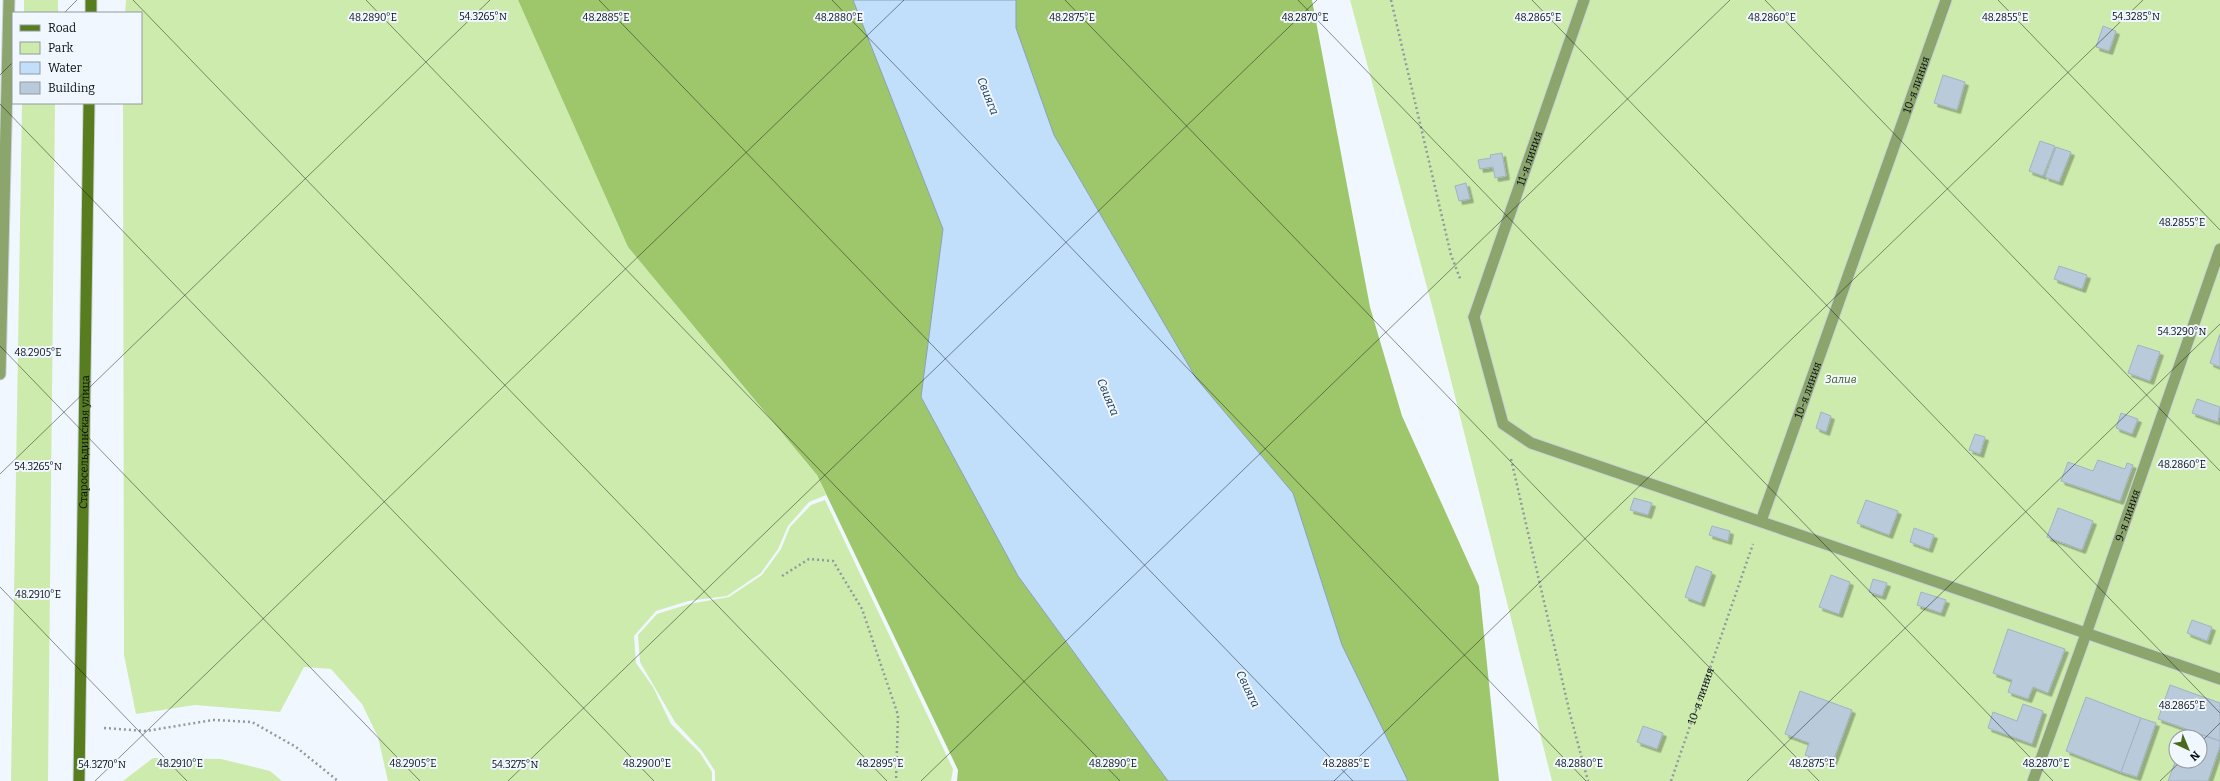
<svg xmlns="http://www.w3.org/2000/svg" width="2220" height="781" font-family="Bitter,serif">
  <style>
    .green { fill: #cdebac; fill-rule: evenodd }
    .forest { fill: #9ec76b }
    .water { fill: #c1defb; stroke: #8a9fb5 }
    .building { fill: #b9cadb; stroke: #a2b2c3; filter: url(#shadow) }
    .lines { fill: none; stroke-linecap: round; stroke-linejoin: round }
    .service-casing { stroke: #cbd2d8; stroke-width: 13 }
    .minor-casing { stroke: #cbd2d8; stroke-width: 13 }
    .secondary-casing { stroke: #cbd2d8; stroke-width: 13 }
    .path { stroke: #9399a0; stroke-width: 2.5; stroke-dasharray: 2 3; stroke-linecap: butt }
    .service { stroke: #8ba56c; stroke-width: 11 }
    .minor { stroke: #8ba56c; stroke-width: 11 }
    .secondary { stroke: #587d1e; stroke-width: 11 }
    .ticks { fill: none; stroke: #080d13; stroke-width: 1; stroke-opacity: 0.45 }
    .labels { text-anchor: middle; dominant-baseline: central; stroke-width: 4; stroke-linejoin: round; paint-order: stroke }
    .street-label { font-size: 11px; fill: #080d13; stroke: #f0f7fe }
    .park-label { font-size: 11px; font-style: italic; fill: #3f5919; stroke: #f0f7fe }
    .water-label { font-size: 12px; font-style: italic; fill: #163451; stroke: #f0f7fe }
    .ticks-label { font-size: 10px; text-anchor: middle; fill: #080d13; stroke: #f0f7fe; stroke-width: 4; stroke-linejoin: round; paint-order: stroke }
  </style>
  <defs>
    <filter id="shadow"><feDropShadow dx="3.5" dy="3.5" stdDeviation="0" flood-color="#0004"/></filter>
  </defs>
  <rect width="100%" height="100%" fill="#f0f7fe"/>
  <g class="green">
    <rect x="24" y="0" width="34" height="13"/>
    <path d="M126 0H518L628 247 817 475 826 495 809 502 788 526 778 549 761 573 727 596 688 601 656 611 634 636 636 663 653 687 671 724 700 753 712 772V781H388L378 737 362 704 331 669 304 667 280 712 195 705 136 714 124 655 123 103H141V13H125Z"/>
    <path d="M1350 0H2220V781H1552L1435 317ZM2176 737H2200V761H2176Z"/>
    <path d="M22 103H55L48 781H11Z"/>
    <path d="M825 500 953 769 951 781H715V771L702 751 675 722 640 662 638 635 657 614 689 604 729 597 762 575 781 549 790 527 811 505Z"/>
    <path d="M153 758 221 759 270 771 282 781H123Z"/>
  </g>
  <g class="forest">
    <path d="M518 0H853L943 229 921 397 1018 576 1168 781H957L958 770 817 475 628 247Z"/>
    <path d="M1016 0H1312L1370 307 1402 416 1479 586 1499 781H1408L1342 645 1293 493 1196 378 1054 135 1016 28Z"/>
  </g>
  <path class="water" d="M853 0H1016V28L1054 135 1196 378 1293 493 1342 645 1408 781H1168L1018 576 921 397 943 229Z"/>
  <g class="building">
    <path d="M2103 26 2116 31 2109 51 2096 47Z"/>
    <path d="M1943 75 1965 82 1957 110 1934 103Z"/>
    <path d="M2040 141 2055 146 2043 176 2029 171Z"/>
    <path d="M2056 147 2071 152 2059 182 2045 177Z"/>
    <path d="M1502 153 1506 176 1495 178 1493 167 1480 169 1478 160 1491 158 1490 155Z"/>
    <path d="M1466 183 1470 199 1459 201 1455 186Z"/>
    <path d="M2059 266 2087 275 2082 289 2054 279Z"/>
    <path d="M2220 334V367L2210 363Z"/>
    <path d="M2138 345 2160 352 2150 381 2128 373Z"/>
    <path d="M2197 399 2220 407 2218 422 2192 413Z"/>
    <path d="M1821 412 1831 416 1826 432 1816 428Z"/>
    <path d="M2121 413 2138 419 2132 434 2116 428Z"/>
    <path d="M1975 434 1985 437 1980 454 1969 450Z"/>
    <path d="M2098 460 2125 469 2127 463 2133 465 2120 501 2061 481 2068 462 2093 471Z"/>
    <path d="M1634 498 1652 503 1648 515 1630 510Z"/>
    <path d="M1866 500 1898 511 1889 535 1857 523Z"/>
    <path d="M2058 508 2093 521 2082 550 2047 537Z"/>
    <path d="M1712 526 1730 531 1728 541 1709 535Z"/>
    <path d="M1914 528 1934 535 1929 549 1910 542Z"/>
    <path d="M1696 566 1712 572 1701 603 1685 597Z"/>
    <path d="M1831 575 1850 582 1839 614 1819 607Z"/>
    <path d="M1873 579 1887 583 1882 596 1869 592Z"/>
    <path d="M1921 592 1946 600 1941 613 1917 605Z"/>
    <path d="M2192 620 2212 627 2207 641 2187 633Z"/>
    <path d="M2008 629 2065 649 2048 693 2033 687 2028 699 2008 692 2012 680 1993 673Z"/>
    <path d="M2170 685 2220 703V741L2158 719Z"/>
    <path d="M1800 691 1852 710 1832 764 1805 755 1809 743 1785 734Z"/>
    <path d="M2086 697 2141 718 2121 772 2066 751Z"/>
    <path d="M2023 704 2043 711 2032 744 1988 728 1993 712 2017 721Z"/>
    <path d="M2141 718 2156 723 2137 777 2121 772Z"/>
    <path d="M1643 726 1663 733 1657 749 1637 742Z"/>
    <path d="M2187 730 2220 741V746L2208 781H2168L2176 760 2200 761V737H2184Z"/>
  </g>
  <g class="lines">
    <g class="service-casing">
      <g id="service">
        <path id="s2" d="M1474 317 1584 0"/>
        <path id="s3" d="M1761 521 1946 0"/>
        <path id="s4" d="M2033 781 2086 634 2220 249"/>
      </g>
    </g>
    <g class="minor-casing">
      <g id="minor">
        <path d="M1474 317 1503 424 1531 443 2220 679"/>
        <path d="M0 374 9 0"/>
      </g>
    </g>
    <g class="secondary-casing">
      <g id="secondary">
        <path d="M91 13V0"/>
        <path id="s5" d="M79 781 89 103"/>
      </g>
    </g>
    <g class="path">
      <path d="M1391 0 1451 255 1461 281"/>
      <path d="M1511 459 1570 714 1588 781"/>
      <path d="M782 576 809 559 833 561 862 609 898 715 896 781"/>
      <path d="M104 728 146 731 213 720 252 722 296 747 338 781"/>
      <path id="s1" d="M1671 781 1753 544"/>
    </g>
    <use href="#service" class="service"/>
    <use href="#minor" class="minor"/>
    <use href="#secondary" class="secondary"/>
  </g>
  <path class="ticks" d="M133 0 887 781M366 0 1120 781M599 0 1353 781M832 0 1586 781M1065 0 1819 781M1298 0 2053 781M1532 0 2220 713M1765 0 2220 471M1998 0 2220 230M64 13 77 0M0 75 13 62M0 104 654 781M0 346 420 781M0 474 490 0M0 587 187 781M2200 743 2220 723M95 781 904 0M508 781 1317 0M921 781 1730 0M1334 781 2143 0M1747 781 2220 324M2160 781 2181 761"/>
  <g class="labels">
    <g class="street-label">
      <text stroke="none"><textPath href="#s3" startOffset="463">10-я линия</textPath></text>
      <text stroke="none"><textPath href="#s2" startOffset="168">11-я линия</textPath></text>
      <text stroke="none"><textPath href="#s3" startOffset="139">10-я линия</textPath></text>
      <text stroke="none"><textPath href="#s5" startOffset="339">Старосельдинская улица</textPath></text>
      <text stroke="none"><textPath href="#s4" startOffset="282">9-я линия</textPath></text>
      <text stroke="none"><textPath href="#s1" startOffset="90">10-я линия</textPath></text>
    </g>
    <g class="park-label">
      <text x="1841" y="379">Залив</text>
    </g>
    <g class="water-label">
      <text transform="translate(988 96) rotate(68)">Свияга</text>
      <text transform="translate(1108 397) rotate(67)">Свияга</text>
      <text transform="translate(1248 689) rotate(64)">Свияга</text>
    </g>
  </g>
  <g class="ticks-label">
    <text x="483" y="20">54.3265°N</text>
    <text x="2136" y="20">54.3285°N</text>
    <text x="373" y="21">48.2890°E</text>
    <text x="606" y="21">48.2885°E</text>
    <text x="839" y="21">48.2880°E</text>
    <text x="1072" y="21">48.2875°E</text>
    <text x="1305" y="21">48.2870°E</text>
    <text x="1538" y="21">48.2865°E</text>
    <text x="1772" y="21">48.2860°E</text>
    <text x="2005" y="21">48.2855°E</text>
    <text x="2182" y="226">48.2855°E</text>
    <text x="2182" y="335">54.3290°N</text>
    <text x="38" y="356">48.2905°E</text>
    <text x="2182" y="468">48.2860°E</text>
    <text x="38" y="470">54.3265°N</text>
    <text x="38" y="598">48.2910°E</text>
    <text x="2182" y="709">48.2865°E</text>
    <text x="180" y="767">48.2910°E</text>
    <text x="413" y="767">48.2905°E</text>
    <text x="647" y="767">48.2900°E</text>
    <text x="880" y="767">48.2895°E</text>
    <text x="1113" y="767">48.2890°E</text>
    <text x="1346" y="767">48.2885°E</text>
    <text x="1579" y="767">48.2880°E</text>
    <text x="1812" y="767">48.2875°E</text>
    <text x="2046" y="767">48.2870°E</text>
    <text x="102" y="768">54.3270°N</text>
    <text x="515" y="768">54.3275°N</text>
  </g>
  <rect x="12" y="12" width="130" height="92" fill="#f0f7fe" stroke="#9399a0"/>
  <rect x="20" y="25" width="20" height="6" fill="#587d1e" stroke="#9399a0"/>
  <text x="48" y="32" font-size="12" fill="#080d13">Road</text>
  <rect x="20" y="42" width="20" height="12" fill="#cdebac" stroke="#9399a0"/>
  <text x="48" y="52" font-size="12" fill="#080d13">Park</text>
  <rect x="20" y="62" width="20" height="12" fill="#c1defb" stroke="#9399a0"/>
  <text x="48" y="72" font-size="12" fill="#080d13">Water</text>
  <rect x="20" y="82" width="20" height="12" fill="#b9cadb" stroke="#9399a0"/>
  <text x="48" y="92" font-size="12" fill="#080d13">Building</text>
  <g transform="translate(2188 749) rotate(136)"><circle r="19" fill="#f0f7fe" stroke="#9399a0"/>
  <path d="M0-3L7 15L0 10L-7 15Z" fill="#4a691d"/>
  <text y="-6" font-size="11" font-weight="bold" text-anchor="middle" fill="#080d13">N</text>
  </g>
</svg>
